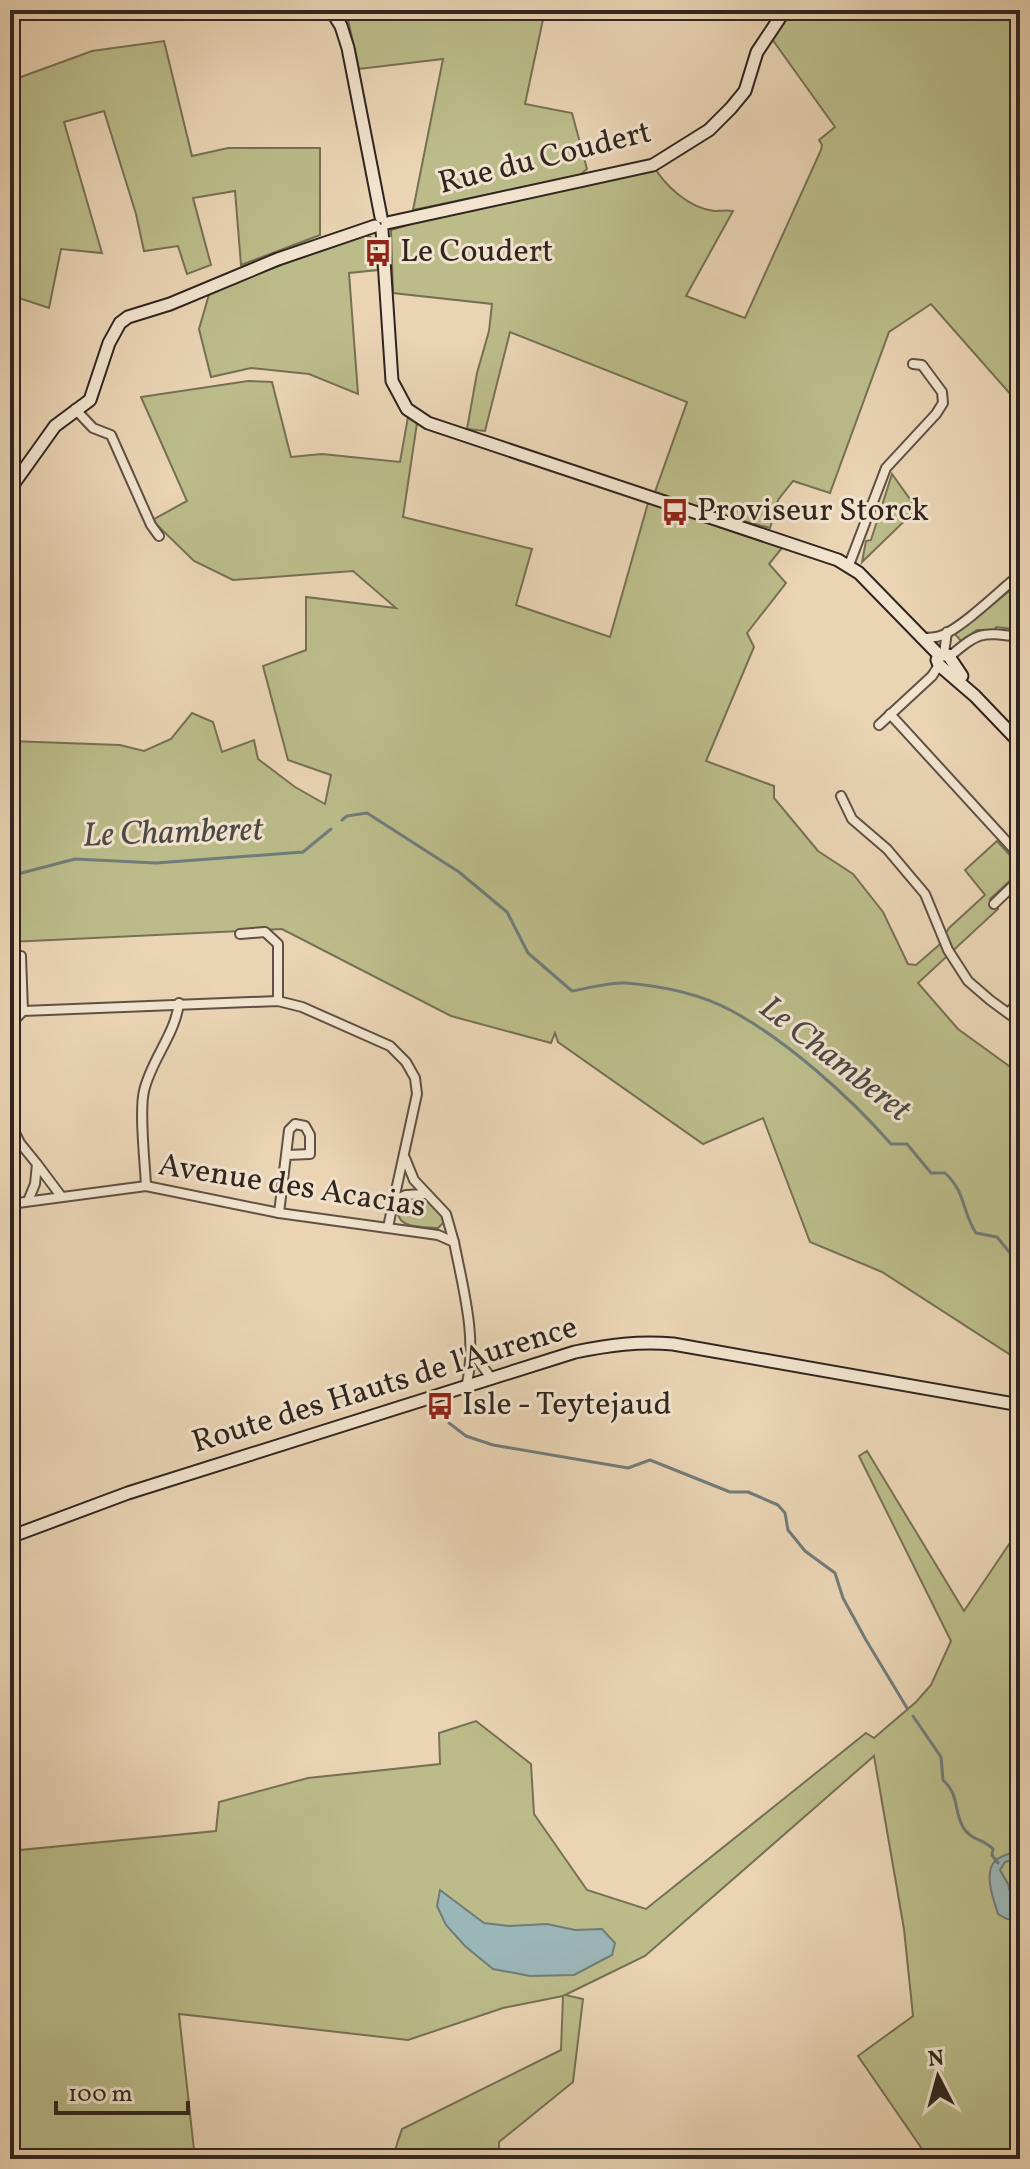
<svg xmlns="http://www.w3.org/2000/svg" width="1030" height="2169" font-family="Vollkorn,serif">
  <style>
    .green { fill: #bbbc8a; stroke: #767054; stroke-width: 2 }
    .water { fill: #9bb6b7; stroke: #717c7a; stroke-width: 2 }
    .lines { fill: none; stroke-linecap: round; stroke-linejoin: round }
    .stream { stroke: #717c7a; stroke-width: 3 }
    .street-casing { stroke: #5f5144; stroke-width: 12 }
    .secondary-casing { stroke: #31251f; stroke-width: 15 }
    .street { stroke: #f1e3ce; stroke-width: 8 }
    .secondary { stroke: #f1e3ce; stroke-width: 11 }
    .labels { text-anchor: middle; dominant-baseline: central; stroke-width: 6; stroke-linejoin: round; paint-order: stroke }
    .street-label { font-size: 32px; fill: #31251f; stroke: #f1e3ce }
    .poi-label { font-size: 32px; fill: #31251f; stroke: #f1e3ce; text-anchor: start }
    .water-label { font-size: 34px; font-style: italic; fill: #4c4945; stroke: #f1e3ce }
  </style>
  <rect width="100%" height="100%" fill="#ead4b4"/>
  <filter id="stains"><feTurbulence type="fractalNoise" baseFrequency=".0025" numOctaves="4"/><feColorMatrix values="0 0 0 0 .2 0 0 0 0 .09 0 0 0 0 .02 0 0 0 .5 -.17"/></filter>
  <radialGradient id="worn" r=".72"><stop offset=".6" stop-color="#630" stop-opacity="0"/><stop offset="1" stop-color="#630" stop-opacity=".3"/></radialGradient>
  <g class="green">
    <path d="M362 10H545L525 104 572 113 587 169 580 175 413 210 443 59 359 69 348 20Z"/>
    <path d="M798 10 881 12 1020 10V405L931 304 889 332 830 493 793 481 778 500 770 528 732 518 655 492 687 402 510 332 485 431 467 429 477 373 489 331 492 304 393 293 391 230 411 224V218L653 165C665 186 689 208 714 211 720 211 727 210 733 211L686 296 745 318 821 150 822 145 819 140 835 127 772 39 786 19Z"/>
    <path d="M164 41 192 156 228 148H320V235L241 265 235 191 193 198 211 265 187 274 178 246 144 251 136 214 104 111 64 122 102 253 61 249 49 308 10 295V81L92 51Z"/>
    <path d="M364 235 373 238 378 270 349 273 358 394 309 374 251 368 211 377 199 329 210 291Z"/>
    <path d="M248 381 272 382 291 457 322 454 400 462 408 417 417 423 403 517 532 549 516 605 610 637 648 503 782 548 769 564 786 583 747 633 754 647 706 761 774 786V798L818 851 853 874 883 912 908 964 916 965 939 945 949 928 985 895 965 870 997 841 1016 862V875L990 899 998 909 918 983 958 1029 1020 1074V1361L882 1272 810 1242 763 1118 703 1144 558 1042 555 1033 551 1043 451 1016 282 929 10 942V741L120 745 144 751 171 739 192 713 213 722 222 752 254 740 258 759 295 787 325 804 331 775 288 760 263 666 306 650V597L396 608 353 571 233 580 194 561 155 523 154 519 187 501 141 397Z"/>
    <path d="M892 474 917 509 862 562 866 541 871 540Z"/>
    <path d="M1020 582V633L1013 632V629L996 627 995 630H977L961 641 953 632 978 613 980 615Z"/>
    <path d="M405 1198H424L443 1217V1223L438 1228C419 1227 391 1229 399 1202Z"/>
    <path d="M867 1451 964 1611 1020 1528V2159H929L858 2056 913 2016 904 1929 874 1756 645 1956 565 1995 583 1999 573 2082 499 2142V2159H392L402 2129 561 2050 563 1996 503 2008 408 2040 179 2014 195 2159H10V1851L216 1831 219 1802 308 1778 440 1764 439 1733 476 1721 531 1764 534 1814 587 1890 646 1909 866 1733 874 1738 916 1702 931 1685 951 1641 859 1456Z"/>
  </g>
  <g class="water">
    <path d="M1020 1850V1857L1005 1862 1000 1870 1008 1884 1013 1904 1020 1905V1919H1007L998 1914C994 1901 983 1873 995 1861 1001 1855 1012 1853 1020 1850Z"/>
    <path d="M440 1890 484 1923 509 1926 547 1924 575 1930 602 1929 615 1943 612 1955 574 1975 530 1976 493 1969 465 1946 446 1925 437 1906Z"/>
  </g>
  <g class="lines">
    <g class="stream">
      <path d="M342 820 347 816 367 813 459 872 507 912 528 953 572 991C589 988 609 982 626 983 662 986 701 994 732 1011 786 1040 850 1097 891 1144H907L931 1173H945C966 1192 962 1212 976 1233L997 1237 1020 1265"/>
      <path d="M10 876 75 859 156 863 303 852 331 829"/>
      <path d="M449 1423 466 1436 493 1445 628 1468 650 1460 730 1492H748L778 1505 785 1513 788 1530 805 1551 835 1573 843 1598 866 1640 907 1708"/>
      <path d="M913 1716 941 1757 943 1780C960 1796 953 1809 963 1827 970 1840 984 1839 993 1849L992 1855 998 1863"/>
    </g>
    <g class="street-casing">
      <g id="street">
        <path d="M75 409 93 428 111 435 151 525 159 536"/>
        <path d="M849 565 886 468 936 414 943 403 942 392 922 365 913 364"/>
        <path d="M921 638C927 638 934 638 940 636 961 629 1002 589 1020 574"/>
        <path d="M944 653 947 632"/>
        <path d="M949 657C980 631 981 632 1020 637"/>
        <path d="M890 714 1020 856"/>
        <path d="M879 725 932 676 939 665"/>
        <path d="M841 796 852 819 887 849 925 894 948 950 968 981 990 1000 1020 1022"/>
        <path d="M994 904 1020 879"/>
        <path d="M240 934 265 932 278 944V1001"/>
        <path d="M23 1011 278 1001 302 1007 390 1046 406 1062 415 1078 417 1094 388 1227"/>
        <path d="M1008 1013 1020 1001"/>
        <path d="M10 1025 23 1011 21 956"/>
        <path d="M10 1123 20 1143 37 1164"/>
        <path d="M405 1158 414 1180 446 1214 454 1242"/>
        <path d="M146 1186C145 1162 139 1112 144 1091 151 1060 175 1035 179 1003"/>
        <path d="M395 1200 406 1195 425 1194"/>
        <path d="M28 1201 35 1184 37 1164 61 1196"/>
        <path d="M10 1204 146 1186 279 1213 438 1235 454 1242C463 1288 478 1341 466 1387"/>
        <path d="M279 1213 289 1130 295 1124 305 1126 310 1135V1154L287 1155"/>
        <path d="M472 1352 492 1379"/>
      </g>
    </g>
    <g class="secondary-casing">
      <g id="secondary">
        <path d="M331 10 341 26 348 48 381 217"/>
        <path d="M387 223 653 165 709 130 731 108 745 91 757 52 785 10"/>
        <path d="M382 230 392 381 407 409 428 423 838 560 859 573 939 655"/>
        <path d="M10 489 55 426 90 400 109 343 120 323 128 317 170 304 278 259 375 226"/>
        <path d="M939 655 937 660 939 665 975 696 1020 743"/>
        <path d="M939 655H948L962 676"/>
        <path d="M10 1537 128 1493 575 1352C609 1345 639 1341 673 1344L1020 1405"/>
      </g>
    </g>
    <use href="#street" class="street"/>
    <use href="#secondary" class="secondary"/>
  </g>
  <defs>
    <g id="bus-bare" transform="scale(2.16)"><path d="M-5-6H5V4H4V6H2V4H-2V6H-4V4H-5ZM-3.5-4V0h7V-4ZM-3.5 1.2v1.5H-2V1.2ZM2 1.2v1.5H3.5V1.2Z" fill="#8f2418" stroke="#f1e3ce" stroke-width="2.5" paint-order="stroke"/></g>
  </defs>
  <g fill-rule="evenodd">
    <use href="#bus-bare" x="378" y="253"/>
    <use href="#bus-bare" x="675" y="512"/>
    <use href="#bus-bare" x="440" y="1406"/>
  </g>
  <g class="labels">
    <g class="street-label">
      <text transform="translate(545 159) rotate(-14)">Rue du Coudert</text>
      <text transform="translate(292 1187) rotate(9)">Avenue des Acacias</text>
      <text transform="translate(385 1386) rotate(-17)">Route des Hauts de l'Aurence</text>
    </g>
    <g class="poi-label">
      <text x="400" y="253">Le Coudert</text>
      <text x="697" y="512">Proviseur Storck</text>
      <text x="462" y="1406">Isle - Teytejaud</text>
    </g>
    <g class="water-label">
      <text transform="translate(173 834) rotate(-2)">Le Chamberet</text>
      <text transform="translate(834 1060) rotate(38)">Le Chamberet</text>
    </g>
  </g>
  <rect width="1030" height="2169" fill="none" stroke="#ead4b4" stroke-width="40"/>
  <rect x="12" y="12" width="1006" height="2145" fill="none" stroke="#31251f" stroke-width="4"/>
  <rect x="20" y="20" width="990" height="2129" fill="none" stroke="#31251f" stroke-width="2"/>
  <g transform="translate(938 2077) rotate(354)" stroke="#f1e3ce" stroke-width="6" paint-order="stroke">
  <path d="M0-6L14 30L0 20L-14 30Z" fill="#31251f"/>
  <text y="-12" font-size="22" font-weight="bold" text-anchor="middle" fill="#31251f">N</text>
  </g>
  <path d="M56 2101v12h132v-12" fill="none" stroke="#31251f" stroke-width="4"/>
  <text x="68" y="2101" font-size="24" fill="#31251f" stroke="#f1e3ce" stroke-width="6" paint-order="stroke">100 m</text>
  <rect width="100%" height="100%" filter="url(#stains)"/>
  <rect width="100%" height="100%" fill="url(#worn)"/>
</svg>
